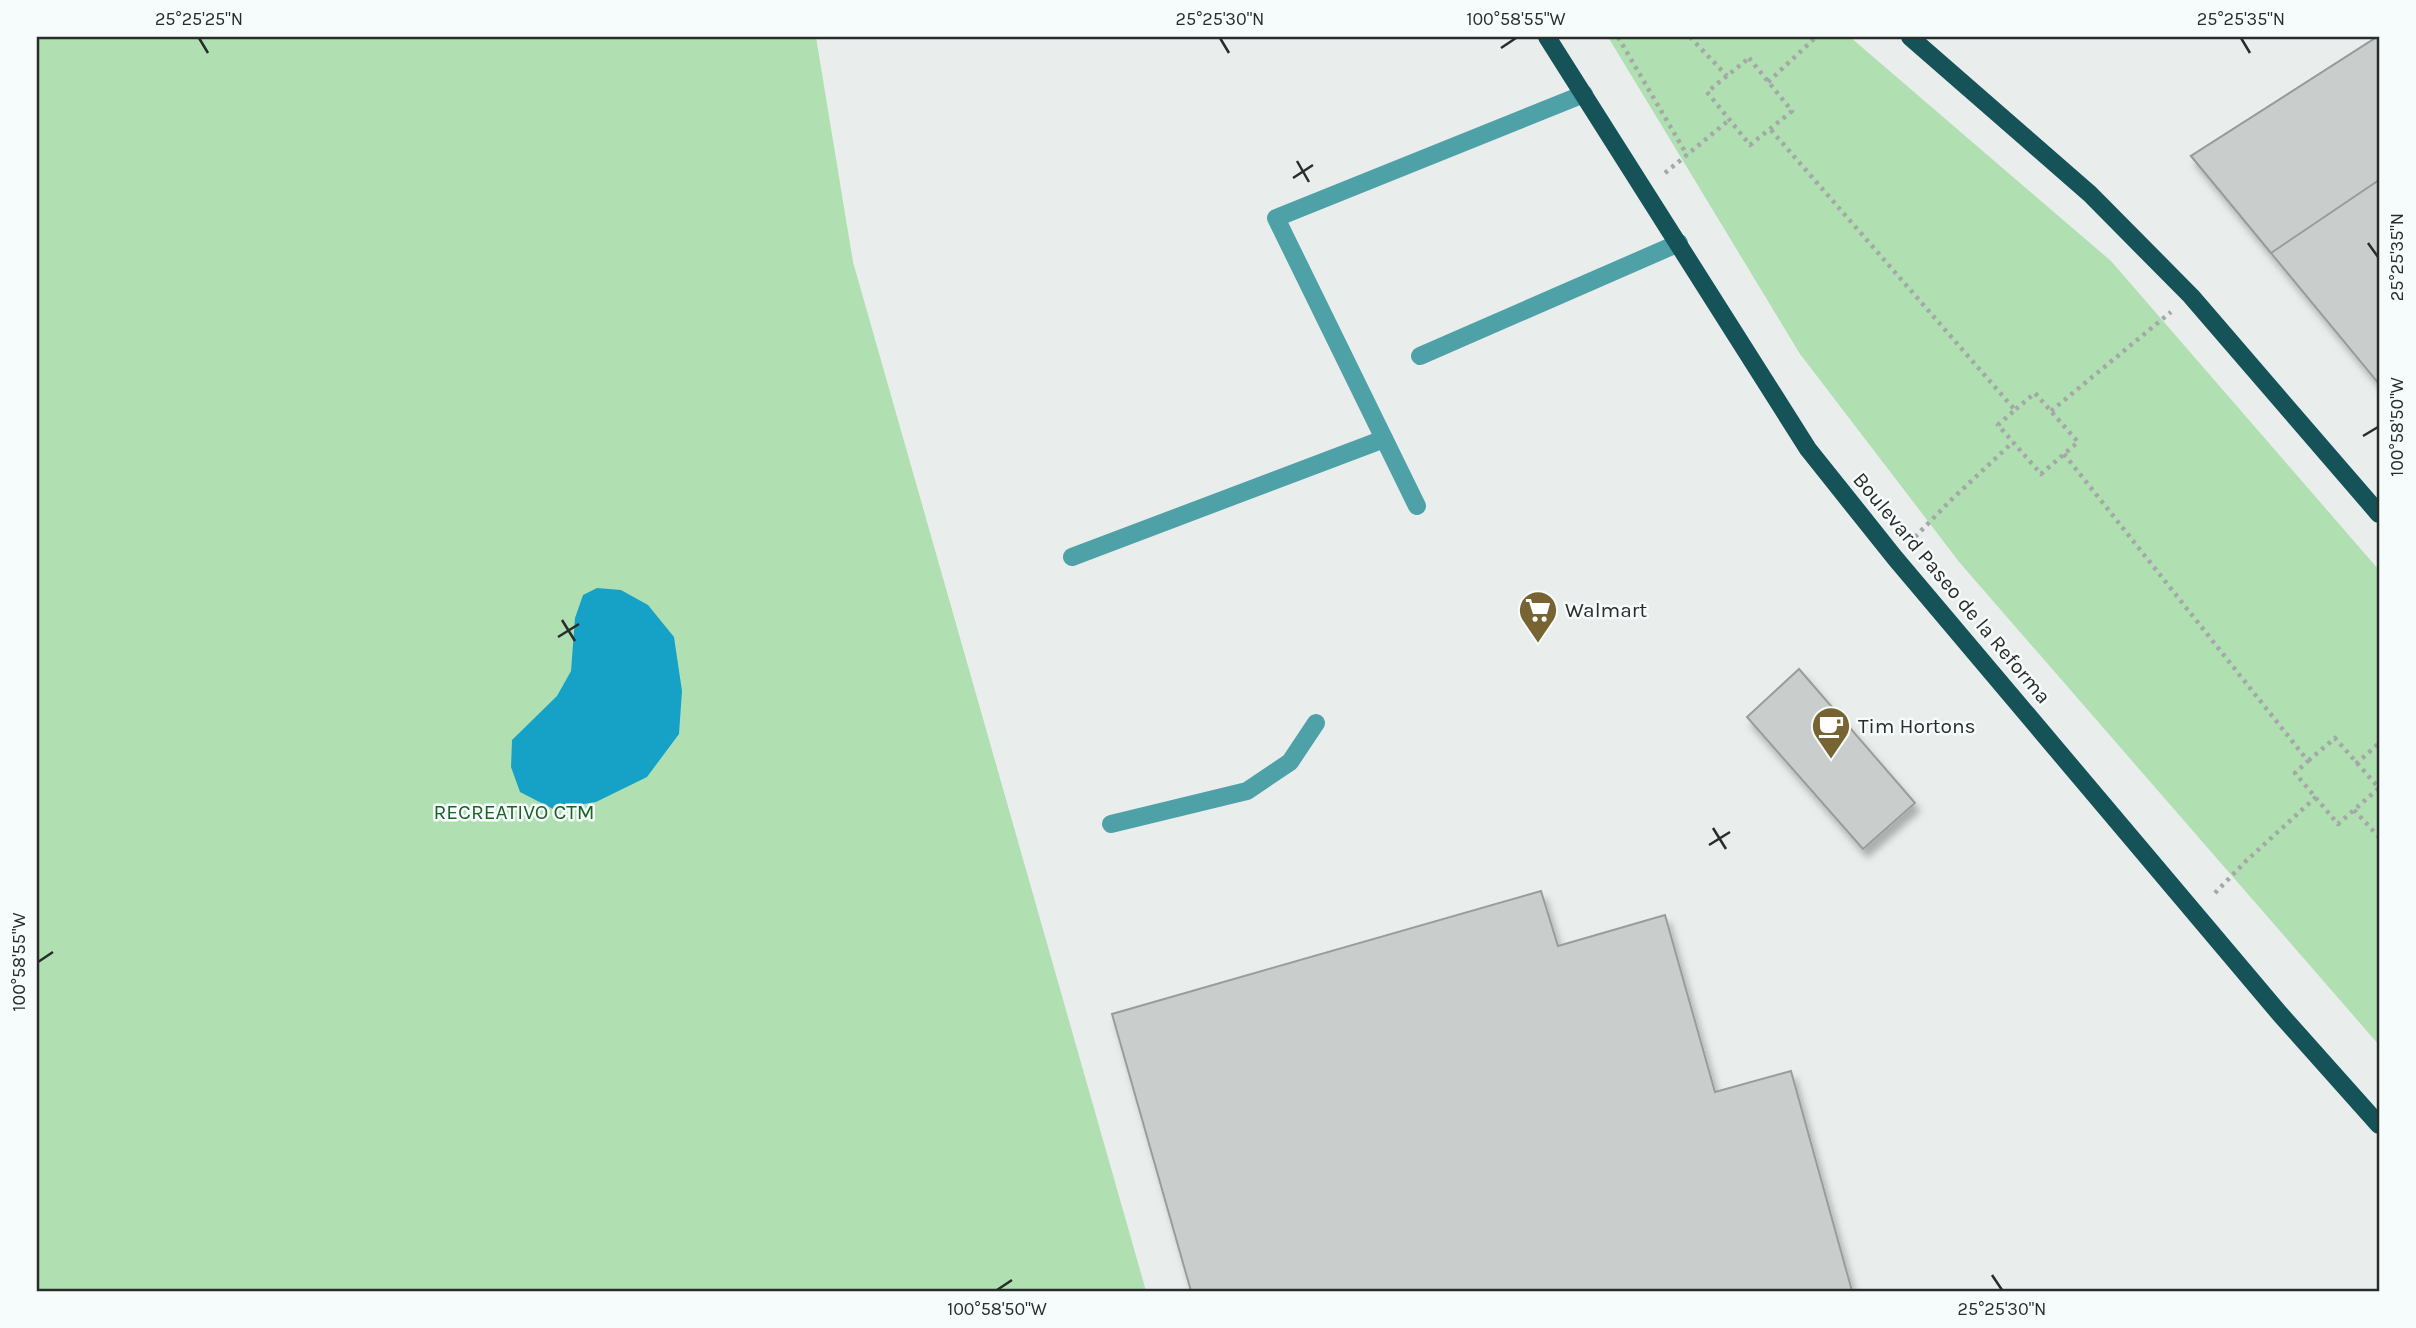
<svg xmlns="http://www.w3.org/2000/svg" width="2416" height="1328" font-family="Karla,sans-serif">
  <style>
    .green { fill: #b0dfb2 }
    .water { fill: #16a2c7 }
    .building { fill: #c9cecc; stroke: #989d9a; stroke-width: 2; filter: url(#shadow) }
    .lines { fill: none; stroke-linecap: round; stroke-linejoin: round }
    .path { stroke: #a4a8a7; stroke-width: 4.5; stroke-dasharray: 3.5 5; stroke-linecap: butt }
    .service { stroke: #4fa1a8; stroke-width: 18 }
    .primary { stroke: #155358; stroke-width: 18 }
    .ticks { fill: none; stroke: #2a2c2b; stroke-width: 2.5 }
    .labels { text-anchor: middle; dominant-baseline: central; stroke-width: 5; stroke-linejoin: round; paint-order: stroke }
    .street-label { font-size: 21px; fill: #2a2c2b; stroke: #f6fcfb }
    .poi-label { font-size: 21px; fill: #2a2c2b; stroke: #f6fcfb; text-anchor: start }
    .park-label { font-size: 21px; fill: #1a6325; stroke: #f6fcfb }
    .neatline { fill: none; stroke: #2a2c2b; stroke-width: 2.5 }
    .ticks-label { font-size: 18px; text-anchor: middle; fill: #2a2c2b }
  </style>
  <defs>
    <filter id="shadow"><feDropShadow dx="4.5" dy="8" stdDeviation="3.5" flood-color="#0004"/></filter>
  </defs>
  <rect width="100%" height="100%" fill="#e9eeed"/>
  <g class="green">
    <path d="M37 37H816L853 262 1146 1291H37Z"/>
    <path d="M1608 37H1850L2111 261 2379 570V1045L1960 563 1800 354Z"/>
  </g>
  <path class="water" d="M597 588 621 590 648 605 674 637 682 691 679 734 647 777 596 802 553 809 520 792 511 767 512 740 557 696 571 671 575 618 583 595Z"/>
  <g class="building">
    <path d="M2377 37H2379V384L2191 156Z"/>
    <path d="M2377 37H2379V180L2271 253 2191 156Z"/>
    <path d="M1799 669 1915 803 1863 849 1747 717Z"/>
    <path d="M1541 891 1558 946 1665 915 1715 1092 1791 1071 1852 1291H1191L1112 1014Z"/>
  </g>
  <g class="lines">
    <g class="path">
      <path d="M1618 37 1687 155"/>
      <path d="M1690 37 1727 76"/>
      <path d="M1749 58 1792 111 1750 145 1707 92Z"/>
      <path d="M1768 82 1816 37"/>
      <path d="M1771 130 2015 410 1998 425 2041 474 2078 442 2035 393 2015 410"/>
      <path d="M1665 173 1729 120"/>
      <path d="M2051 411 2171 312"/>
      <path d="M2064 454 2308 761 2295 773 2338 824 2379 788 2335 738 2308 761"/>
      <path d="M1915 537 1951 500 2013 442"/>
      <path d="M2356 764 2379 743"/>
      <path d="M2354 810 2379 837"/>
      <path d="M2215 893 2246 861 2316 797"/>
    </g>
    <g class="service">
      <path d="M1420 356 1679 243"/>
      <path d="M1417 506 1276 218 1584 94"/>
      <path d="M1072 557 1384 439"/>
      <path d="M1111 824 1247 791 1290 762 1316 723"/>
    </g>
    <g class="primary">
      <path d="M1547 37 1808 449 1895 558 2280 1014 2379 1125"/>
      <path d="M1910 37 2090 194 2191 296 2379 514"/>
    </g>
  </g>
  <path class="ticks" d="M199 38 208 53M1220 38 1229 53M2241 38 2250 53M1501 48 1516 38M1297 161 1309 182M1293 178 1313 165M2368 243 2378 257M2363 436 2378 427M562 620 575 641M558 637 579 624M1713 828 1726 849M1709 845 1730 832M38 962 53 952M1992 1275 2002 1290M997 1290 1012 1280"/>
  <defs>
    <g id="supermarket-pin" transform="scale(2.0125)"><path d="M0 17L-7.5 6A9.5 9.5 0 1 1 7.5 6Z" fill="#776432" stroke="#f6fcfb"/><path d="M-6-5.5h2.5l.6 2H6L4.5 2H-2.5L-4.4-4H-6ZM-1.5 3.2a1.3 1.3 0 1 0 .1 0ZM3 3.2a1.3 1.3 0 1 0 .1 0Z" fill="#fff"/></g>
    <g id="cafe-pin" transform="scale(2.0125)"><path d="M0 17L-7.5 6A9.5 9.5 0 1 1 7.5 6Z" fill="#776432" stroke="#f6fcfb"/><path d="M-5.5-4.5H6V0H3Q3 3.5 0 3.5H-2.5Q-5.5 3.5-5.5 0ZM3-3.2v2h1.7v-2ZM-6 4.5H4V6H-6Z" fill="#fff"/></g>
  </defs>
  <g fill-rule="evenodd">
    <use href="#supermarket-pin" x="1538" y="610"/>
    <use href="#cafe-pin" x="1831" y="726"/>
  </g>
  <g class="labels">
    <g class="street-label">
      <text transform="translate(1952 588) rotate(50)">Boulevard Paseo de la Reforma</text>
    </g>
    <g class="poi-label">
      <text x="1565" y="610">Walmart</text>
      <text x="1858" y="726">Tim Hortons</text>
    </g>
    <g class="park-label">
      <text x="514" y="812">RECREATIVO CTM</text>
    </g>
  </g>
  <rect width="2416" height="1328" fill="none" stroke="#f6fcfb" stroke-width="77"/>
  <rect x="38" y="38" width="2340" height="1252" class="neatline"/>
  <g class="ticks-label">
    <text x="199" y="25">25°25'25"N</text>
    <text x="1220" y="25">25°25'30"N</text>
    <text x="1516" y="25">100°58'55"W</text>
    <text x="2241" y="25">25°25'35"N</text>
    <text transform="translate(2397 257) rotate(-90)" y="6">25°25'35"N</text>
    <text transform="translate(2397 427) rotate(-90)" y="6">100°58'50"W</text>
    <text transform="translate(19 962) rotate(-90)" y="6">100°58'55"W</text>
    <text x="997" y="1315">100°58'50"W</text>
    <text x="2002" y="1315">25°25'30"N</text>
  </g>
</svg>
